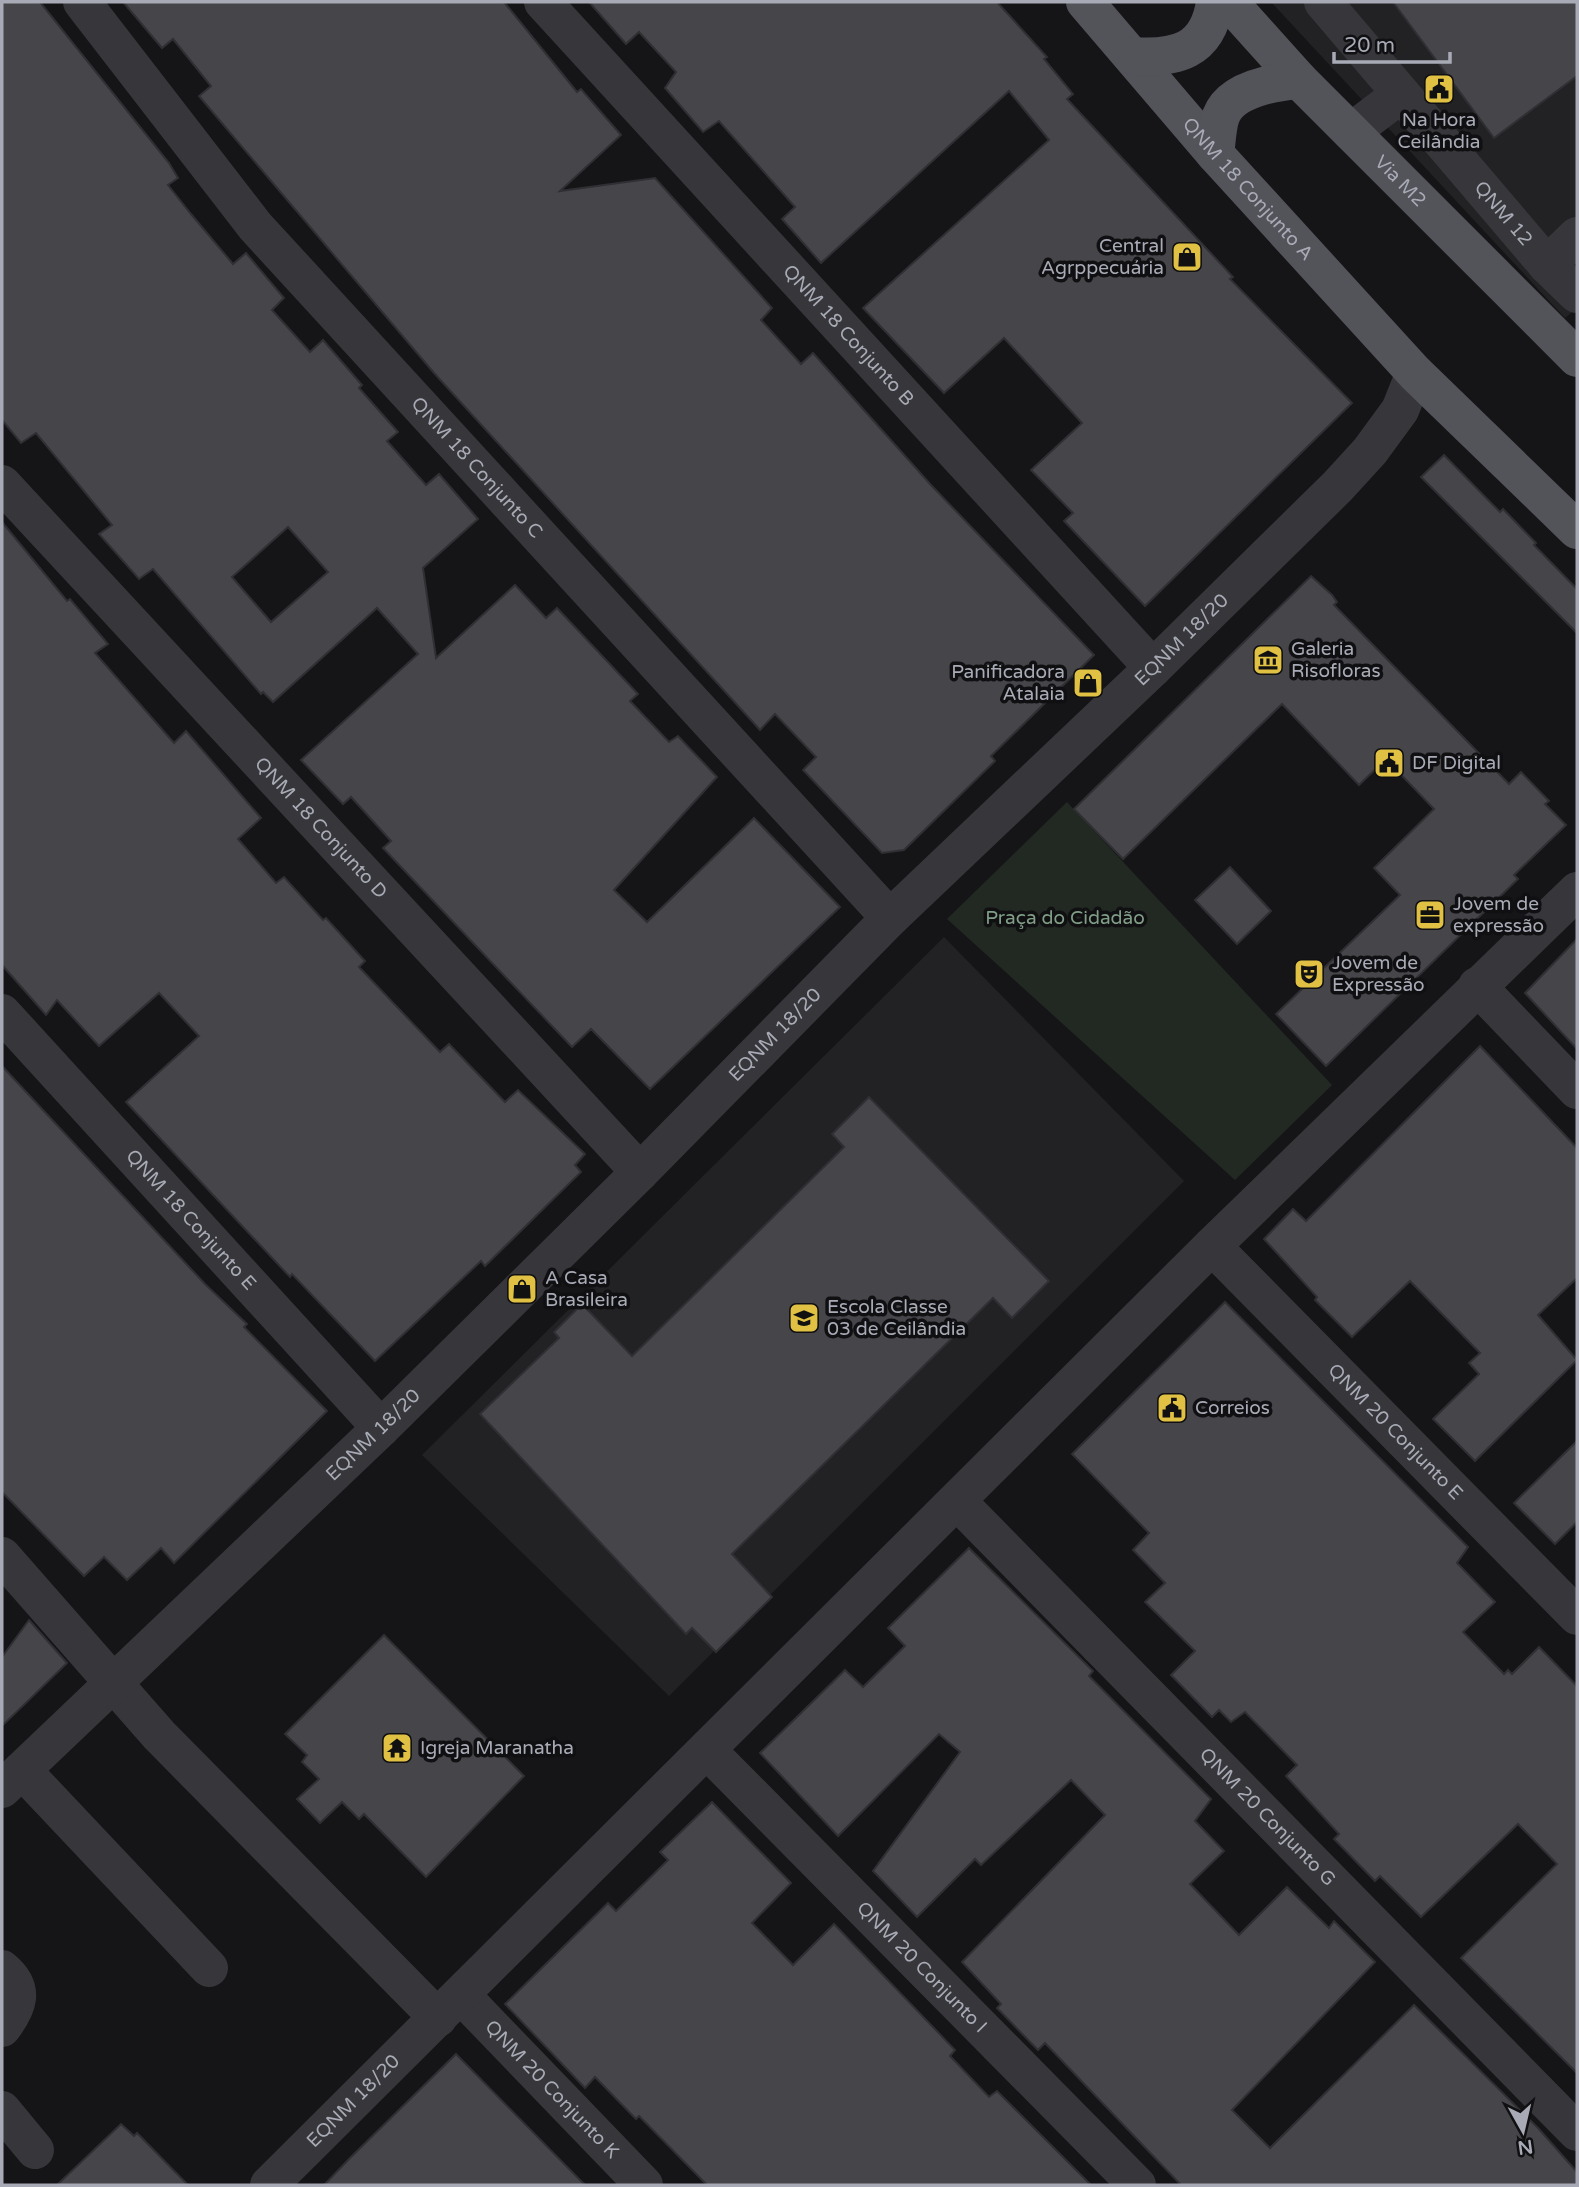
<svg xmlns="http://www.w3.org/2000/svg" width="1579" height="2187" font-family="'Varela Round',sans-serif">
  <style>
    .built { fill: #222124 }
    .green { fill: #222923 }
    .building { fill: #45454a; stroke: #302f33; stroke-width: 2; fill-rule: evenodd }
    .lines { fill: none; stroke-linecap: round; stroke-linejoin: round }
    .minor { stroke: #37373b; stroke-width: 38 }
    .major { stroke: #53535a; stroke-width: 38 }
    .labels { text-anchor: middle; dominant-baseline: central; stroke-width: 7; stroke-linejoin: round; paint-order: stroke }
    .poi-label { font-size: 19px; fill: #a8abb6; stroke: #101012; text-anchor: start }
    .street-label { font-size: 19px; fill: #a8abb6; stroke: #101012 }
    .park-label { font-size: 19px; fill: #819f87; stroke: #101012 }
  </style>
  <rect width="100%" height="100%" fill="#151517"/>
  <g class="built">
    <path d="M1271 2H1577V308L1565 318Z"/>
    <path d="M944 937 1184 1181 669 1696 422 1455Z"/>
  </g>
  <path class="green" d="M1067 802 1332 1085 1235 1180 947 919Z"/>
  <g class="building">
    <path d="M2 2H40L169 163 178 178 168 185 191 214 233 264 246 253 284 298 272 310 310 352 323 340 362 385 359 388 398 432 387 441 426 485 439 474 478 519 423 568 436 658 515 585 546 618 557 608 638 694 630 701 669 742 678 736 717 777 614 890 647 922 754 818 840 907 650 1089 591 1029 572 1047 383 848 391 841 351 797 343 804 301 760 418 654 377 608 273 702 263 692 261 694 153 569 139 579 99 534 112 525 36 433 21 443 2 420ZM288 527 328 572 271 622 232 577Z"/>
    <path d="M123 2H504L577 92 581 89 621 135 560 191 655 178 772 308 761 320 801 364 813 353 931 485 1094 655 991 756 995 761 904 850 882 853 803 770 816 757 775 714 760 730 434 373 199 96 211 86 173 39 162 48Z"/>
    <path d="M589 2H997L1047 57 1044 59 1073 94 1067 99 1233 277 1230 279 1352 403 1145 606 1064 521 1073 513 1031 470 1082 423 1004 338 944 393 863 308 1049 140 1009 91 821 263 782 219 795 207 719 121 703 132 665 88 676 72 639 32 626 44Z"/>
    <path d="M1393 2H1577V76L1494 138Z"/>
    <path d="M1444 455 1500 512 1503 509 1536 543 1534 545 1577 589V633L1421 477Z"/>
    <path d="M2 522 67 601 70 599 108 644 95 653 174 743 186 731 261 818 238 839 276 883 284 877 323 920 326 918 365 961 359 967 440 1052 449 1044 505 1102 518 1090 585 1154 575 1165 581 1172 485 1266 481 1261 375 1361 292 1274 290 1277 126 1102 199 1036 159 993 99 1046 57 1000 46 1015 2 965Z"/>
    <path d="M1311 576 1332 595 1337 602 1334 605 1509 784 1521 772 1549 801 1545 804 1566 825 1514 875 1518 879 1326 1066 1276 1014 1400 895 1374 868 1434 809 1386 759 1359 785 1282 704 1123 859 1074 809Z"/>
    <path d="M1230 867 1271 911 1237 944 1195 900Z"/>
    <path d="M1577 939V1049L1525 993Z"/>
    <path d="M1480 1046 1577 1148V1278L1538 1315 1577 1360 1475 1461 1433 1419 1479 1374 1469 1363 1480 1353 1410 1281 1352 1337 1315 1300 1317 1297 1264 1239 1293 1209 1306 1221Z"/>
    <path d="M2 1066 205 1284 247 1324 244 1327 327 1411 174 1563 161 1548 127 1580 104 1557 84 1576 2 1492Z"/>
    <path d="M869 1097 1049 1281 1012 1318 993 1298 732 1554 772 1597 716 1652 692 1628 686 1634 480 1414 559 1338 554 1332 582 1304 632 1356 844 1147 832 1134Z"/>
    <path d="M1225 1302 1468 1547 1457 1563 1495 1602 1463 1632 1504 1674 1508 1670 1512 1674 1539 1647 1577 1686V2073L1461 1958 1557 1864 1518 1824 1421 1917 1380 1876 1375 1881 1334 1839 1339 1834 1286 1776 1297 1765 1245 1712 1231 1722 1219 1710 1212 1717 1171 1675 1195 1651 1145 1602 1165 1583 1133 1550 1149 1533 1072 1454Z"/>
    <path d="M1577 1441V1522L1555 1544 1514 1503Z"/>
    <path d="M969 1548 1093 1671 1089 1676 1211 1799 1195 1821 1224 1851 1190 1884 1239 1935 1287 1887 1329 1928 1334 1921 1375 1962 1232 2110 1270 2148 1414 2005 1538 2128 1577 2172V2185H1181L1045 2043 1038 2050 997 2008 1001 2004 962 1962 1105 1815 1071 1780 981 1865 975 1859 917 1917 873 1871 960 1752 939 1734 838 1836 760 1753 845 1670 863 1687 905 1646 888 1628Z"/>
    <path d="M29 1620 67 1663 2 1726V1657Z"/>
    <path d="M384 1635 524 1776 426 1877 364 1814 359 1819 342 1802 320 1823 297 1799 319 1779 302 1762 307 1755 285 1734Z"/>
    <path d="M712 1802 791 1883 752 1923 793 1965 834 1924 955 2050 950 2056 989 2097 997 2091 1091 2185H707L639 2116 636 2119 595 2077 585 2088 505 2004 608 1903 616 1911 668 1860 660 1852Z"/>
    <path d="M456 2054 585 2185H324L350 2158Z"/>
    <path d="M121 2124 134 2136 137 2133 188 2185H57Z"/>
  </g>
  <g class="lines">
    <g class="minor">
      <path id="s1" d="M82 2 255 226 890 918"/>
      <path id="s2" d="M543 2 1153 668"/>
      <path id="s3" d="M1323 2 1547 265 1577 294"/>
      <path d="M1351 132 1401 94"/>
      <path d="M1547 265 1577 236"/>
      <path id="s4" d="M2 484 640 1172"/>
      <path d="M1477 986 1577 1090"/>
      <path id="s5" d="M2 1013 381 1428"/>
      <path id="s6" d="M1212 1246 1577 1616"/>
      <path id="s7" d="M957 1501 1577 2132"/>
      <path d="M2 1556 159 1735 438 2018"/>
      <path id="s8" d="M708 1751 1137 2185"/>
      <path d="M22 1770 209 1968"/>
      <path id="s9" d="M2 1789 381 1428 640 1172 890 918 1153 668 1338 486 1370 451 1400 410 1415 373"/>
      <path d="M2 1969C26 1989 18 2007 2 2028"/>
      <path id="s10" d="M461 1995 644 2185"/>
      <path d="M2 2110 35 2150"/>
      <path id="s11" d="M269 2185 1212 1246 1577 891"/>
    </g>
    <g class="major">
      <path id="s12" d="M1085 2 1215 154 1415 373 1577 530"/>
      <path id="s13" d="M1229 2 1299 80 1577 358"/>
      <path d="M1132 56C1175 59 1208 52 1215 2"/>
      <path d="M1215 154C1217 142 1217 127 1221 116 1231 89 1275 82 1299 80"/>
    </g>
  </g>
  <defs>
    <g id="civic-square" transform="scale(1.575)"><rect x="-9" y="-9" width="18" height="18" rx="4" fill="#e0c143" stroke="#101012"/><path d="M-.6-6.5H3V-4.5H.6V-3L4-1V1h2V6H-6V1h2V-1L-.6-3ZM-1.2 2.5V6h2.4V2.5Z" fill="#111"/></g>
    <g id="shop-square" transform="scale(1.575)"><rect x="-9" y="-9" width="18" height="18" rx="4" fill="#e0c143" stroke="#101012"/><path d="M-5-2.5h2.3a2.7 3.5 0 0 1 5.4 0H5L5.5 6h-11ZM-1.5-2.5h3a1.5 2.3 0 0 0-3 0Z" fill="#111"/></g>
    <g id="museum-square" transform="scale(1.575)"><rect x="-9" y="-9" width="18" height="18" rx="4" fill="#e0c143" stroke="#101012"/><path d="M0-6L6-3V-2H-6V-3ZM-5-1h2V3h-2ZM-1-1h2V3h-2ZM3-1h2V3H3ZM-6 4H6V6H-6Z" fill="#111"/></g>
    <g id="office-square" transform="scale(1.575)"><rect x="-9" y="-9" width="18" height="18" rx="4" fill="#e0c143" stroke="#101012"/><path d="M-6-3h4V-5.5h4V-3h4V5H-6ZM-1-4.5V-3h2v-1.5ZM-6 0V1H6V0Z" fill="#111"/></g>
    <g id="theatre-square" transform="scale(1.575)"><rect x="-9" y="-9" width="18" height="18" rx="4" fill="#e0c143" stroke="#101012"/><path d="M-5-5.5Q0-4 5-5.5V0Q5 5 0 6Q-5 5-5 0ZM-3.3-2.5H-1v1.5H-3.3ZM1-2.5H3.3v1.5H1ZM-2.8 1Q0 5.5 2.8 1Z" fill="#111"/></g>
    <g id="school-square" transform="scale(1.575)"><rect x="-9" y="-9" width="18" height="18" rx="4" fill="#e0c143" stroke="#101012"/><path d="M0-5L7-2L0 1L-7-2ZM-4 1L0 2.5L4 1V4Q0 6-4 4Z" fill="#111"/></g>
    <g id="temple-square" transform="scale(1.575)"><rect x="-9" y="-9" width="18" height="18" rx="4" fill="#e0c143" stroke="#101012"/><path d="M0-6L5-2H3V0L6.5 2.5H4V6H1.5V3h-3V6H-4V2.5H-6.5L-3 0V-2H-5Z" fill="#111"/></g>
  </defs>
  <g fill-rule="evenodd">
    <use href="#civic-square" x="1439" y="89"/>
    <use href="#shop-square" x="1187" y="257"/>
    <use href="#museum-square" x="1268" y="660"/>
    <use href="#shop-square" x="1088" y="683"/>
    <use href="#civic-square" x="1389" y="763"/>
    <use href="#office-square" x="1430" y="915"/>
    <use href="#theatre-square" x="1309" y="974"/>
    <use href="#shop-square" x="522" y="1289"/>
    <use href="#school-square" x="804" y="1318"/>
    <use href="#civic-square" x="1172" y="1408"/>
    <use href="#temple-square" x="397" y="1748"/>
  </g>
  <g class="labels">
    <g class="poi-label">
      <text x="1439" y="120" text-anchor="middle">Na Hora<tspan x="1439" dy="22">Ceilândia</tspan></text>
      <text x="1164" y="246" text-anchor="end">Central<tspan x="1164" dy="22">Agrppecuária</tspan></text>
      <text x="1291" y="649">Galeria<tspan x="1291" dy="22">Risofloras</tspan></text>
      <text x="1065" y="672" text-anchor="end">Panificadora<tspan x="1065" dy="22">Atalaia</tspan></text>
      <text x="1412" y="763">DF Digital</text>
      <text x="1453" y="904">Jovem de<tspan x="1453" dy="22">expressão</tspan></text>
      <text x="1332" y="963">Jovem de<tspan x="1332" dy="22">Expressão</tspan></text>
      <text x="545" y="1278">A Casa<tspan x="545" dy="22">Brasileira</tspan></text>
      <text x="827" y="1307">Escola Classe<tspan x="827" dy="22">03 de Ceilândia</tspan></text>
      <text x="1195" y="1408">Correios</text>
      <text x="420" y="1748">Igreja Maranatha</text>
    </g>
    <g class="street-label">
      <text stroke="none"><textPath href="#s13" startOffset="248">Via M2</textPath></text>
      <text stroke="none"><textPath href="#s12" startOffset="248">QNM 18 Conjunto A</textPath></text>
      <text stroke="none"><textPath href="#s3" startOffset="278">QNM 12</textPath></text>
      <text stroke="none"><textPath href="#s2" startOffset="452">QNM 18 Conjunto B</textPath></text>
      <text stroke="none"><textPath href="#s1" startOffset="611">QNM 18 Conjunto C</textPath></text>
      <text stroke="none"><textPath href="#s9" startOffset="1647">EQNM 18/20</textPath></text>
      <text stroke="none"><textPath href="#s4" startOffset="469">QNM 18 Conjunto D</textPath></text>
      <text stroke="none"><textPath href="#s9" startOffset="1080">EQNM 18/20</textPath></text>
      <text stroke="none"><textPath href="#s5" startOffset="280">QNM 18 Conjunto E</textPath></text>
      <text stroke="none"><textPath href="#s6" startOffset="261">QNM 20 Conjunto E</textPath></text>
      <text stroke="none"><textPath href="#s9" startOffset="513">EQNM 18/20</textPath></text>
      <text stroke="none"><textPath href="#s7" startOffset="443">QNM 20 Conjunto G</textPath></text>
      <text stroke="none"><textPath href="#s8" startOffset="304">QNM 20 Conjunto I</textPath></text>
      <text stroke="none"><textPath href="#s10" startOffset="131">QNM 20 Conjunto K</textPath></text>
      <text stroke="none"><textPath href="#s11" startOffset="119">EQNM 18/20</textPath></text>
    </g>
    <g class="park-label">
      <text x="1065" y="918">Praça do Cidadão</text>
    </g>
  </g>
  <rect width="1579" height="2187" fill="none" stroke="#a8abb6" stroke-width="7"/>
  <g transform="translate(1523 2131) rotate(172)" stroke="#101012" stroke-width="5" paint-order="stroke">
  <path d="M0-5L12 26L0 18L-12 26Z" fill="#a8abb6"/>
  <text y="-10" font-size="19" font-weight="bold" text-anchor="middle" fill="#a8abb6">N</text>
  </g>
  <path d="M1334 52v10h116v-10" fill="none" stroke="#a8abb6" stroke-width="3.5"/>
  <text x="1344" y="52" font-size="21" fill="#a8abb6" stroke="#101012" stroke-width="5" paint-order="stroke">20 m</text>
</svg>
